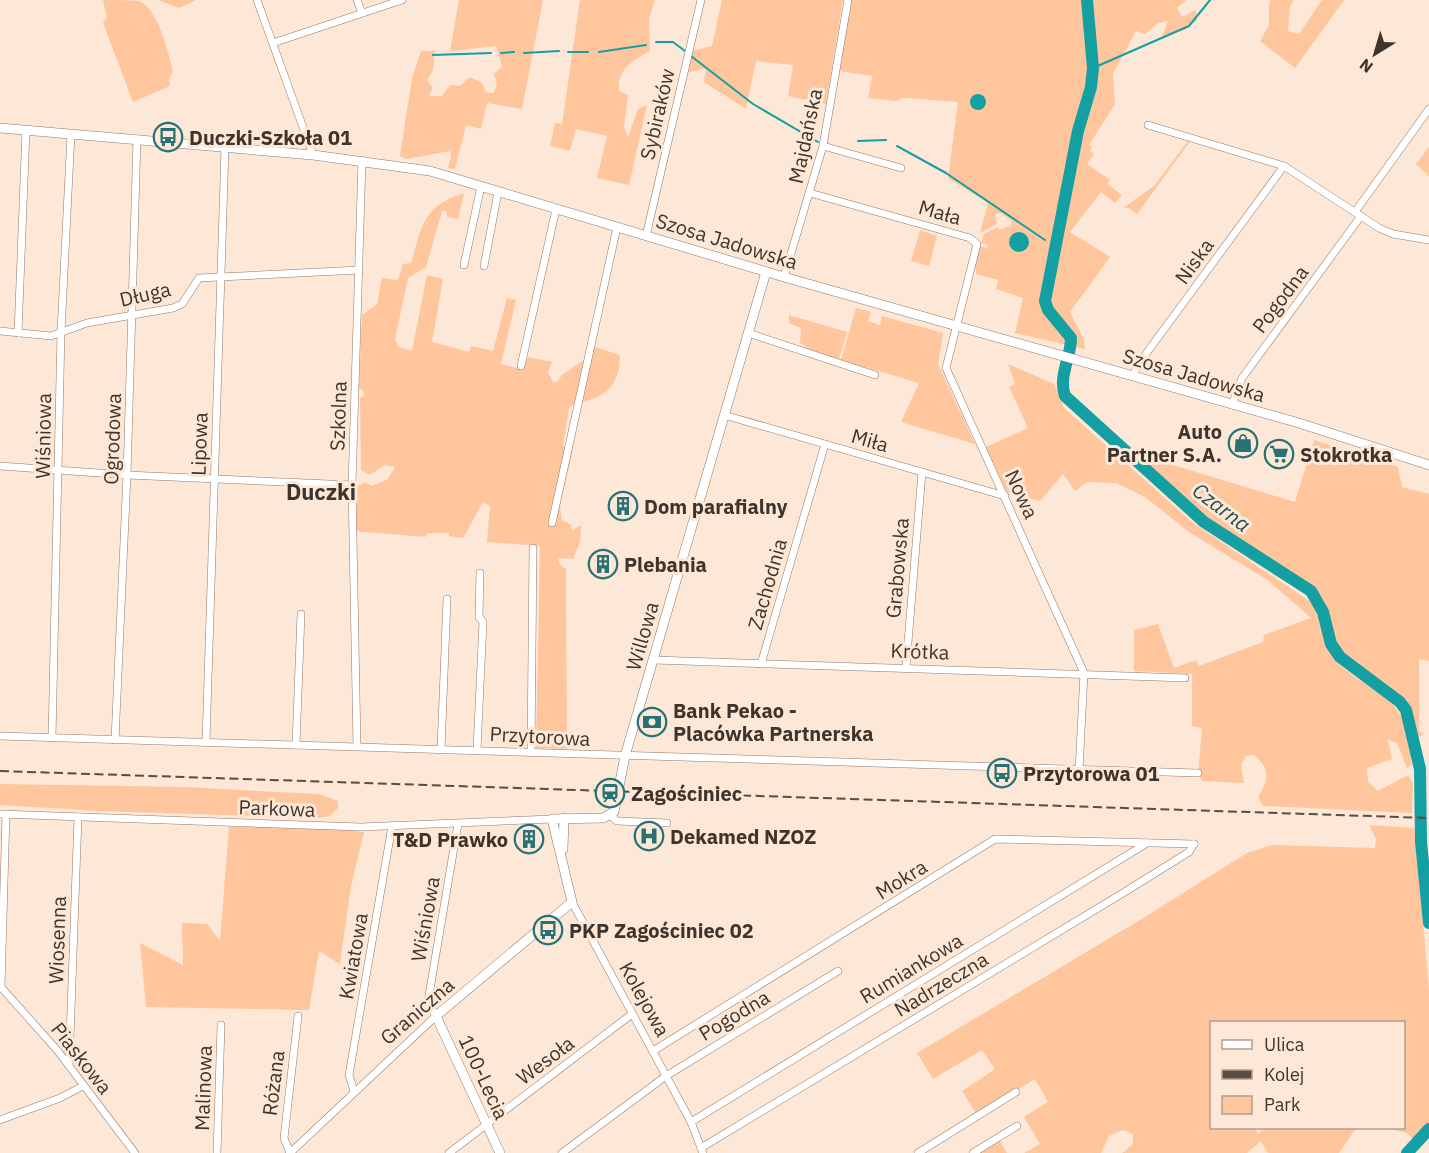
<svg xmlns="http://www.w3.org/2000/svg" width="1429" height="1153" font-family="'IBM Plex Sans',sans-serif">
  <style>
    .green { fill: #ffc69e }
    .water { fill: #14a0a3 }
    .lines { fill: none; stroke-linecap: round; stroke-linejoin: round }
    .stream { stroke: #14a0a3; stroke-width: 2 }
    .river { stroke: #14a0a3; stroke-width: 12 }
    .street-casing { stroke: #917968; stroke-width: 8 }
    .secondary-casing { stroke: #917968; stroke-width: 10 }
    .street { stroke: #fff; stroke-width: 7 }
    .secondary { stroke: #fff; stroke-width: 9 }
    .rail { stroke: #584c43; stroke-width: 2; stroke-dasharray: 9 4.5; stroke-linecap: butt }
    .labels { text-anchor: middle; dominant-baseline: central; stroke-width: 6; stroke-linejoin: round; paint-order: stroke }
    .street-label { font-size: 20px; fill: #3e342c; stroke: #fde7d7 }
    .poi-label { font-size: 20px; font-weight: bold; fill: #3e342c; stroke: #fde7d7; text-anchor: start }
    .water-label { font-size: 21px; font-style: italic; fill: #1c5052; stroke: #fde7d7 }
    .quarter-label { font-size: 22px; font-weight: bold; fill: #3e342c; stroke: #fde7d7 }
  </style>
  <rect width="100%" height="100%" fill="#fde7d7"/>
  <g class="green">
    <path d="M103 0C113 0 131 0 139 1 158 8 168 52 173 71L169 79 170 86 133 102 103 23 107 18Z"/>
    <path d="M158 0H196L179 8Z"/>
    <path d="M459 0H543L522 109 487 103 481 129 466 125 455 169 448 168 451 157 450 151 406 159 400 156 412 78 421 51H435L433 70 427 80 433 88 429 96H442L450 85 460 86 470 77 482 83 486 92 494 93 497 83 494 74 502 66 496 46 450 51Z"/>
    <path d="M580 0H655L649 19 650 51C632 61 617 69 619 91L628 95 624 127 628 137 638 109 647 105 629 185 597 178 607 136 576 129 570 151 550 146 555 123 562 124Z"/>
    <path d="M722 0H843L826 104 788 96 793 65 756 61 746 109 704 82 706 68 686 73 691 51 712 46Z"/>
    <path d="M851 0H1187L1177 8 1182 17 1196 10 1197 20 1184 30 1162 37 1168 21 1158 23 1145 34 1136 31 1113 74 1115 104 1089 145 1092 147 1090 151 1094 154 1087 164 1110 180 1107 184 1122 195 1115 203 1101 192 1070 232 1110 257 1070 312 1084 340 1085 349 1015 333 1023 298 996 289 998 280 976 274 975 262 980 246 987 248 988 245 981 243 984 234 998 227 999 230 1010 226 1012 221 1001 213 995 214 997 224 980 233 988 203 948 178 958 102 909 98H902L897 101 868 98 872 76 839 71Z"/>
    <path d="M1271 0H1294L1290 6 1288 31 1299 34 1322 0H1344L1295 68 1260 41 1269 25V4Z"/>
    <path d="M1191 140 1137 214 1129 208H1123L1154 186 1188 141Z"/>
    <path d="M1429 147V176L1416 164Z"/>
    <path d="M464 193 458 219 447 217 446 211H442L426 267 408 278 395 339 399 347 412 351 427 275 443 279 432 342 469 352 471 346 493 351 507 298 516 300 501 364 522 369 528 357 552 362 548 372 553 382H557L563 374 584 360 588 345 620 355C620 390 602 398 572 405L569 408 563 446 573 449 560 505 562 520 571 525 572 531 581 525 580 542 573 559 557 558 561 566 566 569 567 749 536 748 540 546 487 542 490 506 483 502 463 538 449 536V533H428L425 537 355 531 358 486 365 482 372 486 388 479 395 467 384 465 370 475 361 470 360 398 364 395 363 390 359 389 362 315 377 304 382 278 398 280 403 264 411 263C423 224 422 207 464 193Z"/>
    <path d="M920 230 937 236 929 266 911 261Z"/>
    <path d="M856 308 871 312 868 321 880 325 882 316 943 333 938 364 975 444 901 422 919 383 841 360Z"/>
    <path d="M789 315 847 332 839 359 810 350 800 343 801 328 789 323Z"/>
    <path d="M1008 364 1054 384 1064 408 1193 523 1311 602C1323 621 1324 649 1340 665 1355 680 1387 694 1398 711 1408 726 1409 748 1412 765L1407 768 1397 743 1388 740 1392 759 1367 768 1368 782 1378 791 1408 775 1413 783 1412 813 1263 806 1258 797C1269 778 1271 770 1254 755L1246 756 1241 765 1244 783 1202 781 1198 773 1202 728 1192 726V674L1134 671V630L1158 624 1174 668 1196 660 1199 666 1263 642 1264 635 1311 618 1269 581 1189 532 1145 497 1116 483 1087 482 1075 491 1063 474 1040 501 1007 492 986 447 1028 428 1009 387 1015 384Z"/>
    <path d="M1314 440 1398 467 1402 487 1429 494V661L1419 659V731L1424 734 1416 739 1409 709 1404 701 1343 654 1336 644 1328 613 1314 590 1206 520 1130 452 1295 502Z"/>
    <path d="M0 784 185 787 318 794 338 801V808L330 816 319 818 98 811 0 805Z"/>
    <path d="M1369 825 1414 828 1429 987V1126L1414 1140 1407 1133 1385 1128H1404V1022H1212V1128H1255L1258 1134 1265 1128H1356L1339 1153H1268L1261 1141 1247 1153H1122L1133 1144V1134L1123 1130 1109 1136 1101 1153H1024L1040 1144 1024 1117 1048 1102 1035 1079 977 1115 962 1091 995 1069 982 1050 933 1079 917 1053 1140 920 1247 853 1272 845 1375 848 1376 839Z"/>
    <path d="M229 827H323L364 832 351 886 340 964 319 951 309 1010 146 1007 140 943 183 965 182 923 207 924 220 941Z"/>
    <path d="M999 1139 1007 1153H978Z"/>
  </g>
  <g class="water">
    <circle cx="978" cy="102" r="8"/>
    <circle cx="1019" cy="242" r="10"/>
  </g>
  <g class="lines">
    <g class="stream">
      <path d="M656 42H673L685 51"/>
      <path d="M568 52H588"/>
      <path d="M599 52 646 45"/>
      <path d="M501 53 514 52"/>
      <path d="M524 53 559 51"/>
      <path d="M433 55 491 53"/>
      <path d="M691 56 753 104 818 142"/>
      <path d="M1093 68 1189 26 1210 0"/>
      <path d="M858 141 886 140"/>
      <path d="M897 146 946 173 1045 240"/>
      <path d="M1051 244 1055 247"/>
    </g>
    <g class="river">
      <path d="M1087 0 1093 68 1091 87 1078 131 1045 301 1048 310 1071 338C1071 358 1058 376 1065 396L1204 522 1311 591 1323 612 1331 644 1340 657 1400 702 1406 710 1420 769 1421 842 1429 923"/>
      <path d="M1407 1153 1429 1129"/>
    </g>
    <g class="street-casing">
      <g id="street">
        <path d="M257 0 313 155"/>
        <path d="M357 0 362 13"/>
        <path d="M273 43 402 0"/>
        <path d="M1148 125 1284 166 1379 228 1393 234 1429 240"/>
        <path d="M823 146 901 168"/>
        <path d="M810 193 970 238 977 244 946 368 1084 673 1079 770"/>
        <path d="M1355 212 1429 109"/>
        <path d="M646 236 701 0"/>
        <path d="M464 265 481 186"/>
        <path d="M484 266 498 192"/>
        <path d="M784 277 823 146 848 0"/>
        <path d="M0 331 51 336 87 323 173 308 182 304 199 278 359 270"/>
        <path d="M18 333 26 130"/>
        <path d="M748 333 875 375"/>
        <path d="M521 366 556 209"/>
        <path d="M1133 377 1137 366 1284 166"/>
        <path d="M1232 405 1242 378 1361 216"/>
        <path d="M724 415 1005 496"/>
        <path d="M0 466 127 475 352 485"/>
        <path d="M552 523 617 227"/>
        <path d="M654 660 1185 678"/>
        <path d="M761 664 825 444"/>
        <path d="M906 667 922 472"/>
        <path d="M0 736 1198 773"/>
        <path d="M52 738 61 332 71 134"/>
        <path d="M115 740 127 475 137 139"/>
        <path d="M206 741 225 148"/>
        <path d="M296 745 301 614"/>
        <path d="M357 746 352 485 362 160"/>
        <path d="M441 749 447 599"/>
        <path d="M477 750 483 622 479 617 480 573"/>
        <path d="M531 751 533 548"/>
        <path d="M0 814 361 827 552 819"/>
        <path d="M611 816 617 821 667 823"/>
        <path d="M572 902 691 1122 703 1153"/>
        <path d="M0 986 57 1050 135 1153"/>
        <path d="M1 986 6 814"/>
        <path d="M653 1051 995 839 1194 844"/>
        <path d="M69 1065 78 817"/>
        <path d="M354 1091 349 1075 392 826"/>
        <path d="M0 1120 60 1098 83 1086"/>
        <path d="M691 1122 1147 843"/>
        <path d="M701 1148 1123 893 1189 852 1194 844"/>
        <path d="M217 1153 221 1025"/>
        <path d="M290 1153 436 1016 428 1001 458 824"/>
        <path d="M290 1153 284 1138 298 1016"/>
        <path d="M449 1153 632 1014"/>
        <path d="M562 1153 666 1076 838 971"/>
        <path d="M918 1153 1016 1092"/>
        <path d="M973 1153 1017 1126"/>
      </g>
    </g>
    <g class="secondary-casing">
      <g id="secondary">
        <path d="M0 128 313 155 430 171 784 277 1299 423 1429 465"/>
        <path d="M563 849 564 818"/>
        <path d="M500 1153 436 1016 572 902 552 819 603 818 614 812 625 756 766 272"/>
      </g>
    </g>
    <use href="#street" class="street"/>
    <use href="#secondary" class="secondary"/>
    <path class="rail" d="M0 771 1429 818"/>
  </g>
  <defs>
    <g id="bus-ring" transform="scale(1.5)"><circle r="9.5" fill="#fde7d7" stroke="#277274" stroke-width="1.5"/><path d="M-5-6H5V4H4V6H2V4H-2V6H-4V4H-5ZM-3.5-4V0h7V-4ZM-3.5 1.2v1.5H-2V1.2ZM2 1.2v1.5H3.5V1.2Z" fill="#277274"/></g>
    <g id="shop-ring" transform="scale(1.5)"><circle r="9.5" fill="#fde7d7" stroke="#277274" stroke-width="1.5"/><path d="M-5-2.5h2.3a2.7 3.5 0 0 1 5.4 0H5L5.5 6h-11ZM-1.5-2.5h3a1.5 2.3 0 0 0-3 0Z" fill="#277274"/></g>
    <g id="supermarket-ring" transform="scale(1.5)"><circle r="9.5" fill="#fde7d7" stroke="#277274" stroke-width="1.5"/><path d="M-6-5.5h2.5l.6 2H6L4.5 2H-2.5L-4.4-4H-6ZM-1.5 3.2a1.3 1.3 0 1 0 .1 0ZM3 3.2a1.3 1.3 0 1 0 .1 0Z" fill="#277274"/></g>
    <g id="building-ring" transform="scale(1.5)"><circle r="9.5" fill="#fde7d7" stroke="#277274" stroke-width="1.5"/><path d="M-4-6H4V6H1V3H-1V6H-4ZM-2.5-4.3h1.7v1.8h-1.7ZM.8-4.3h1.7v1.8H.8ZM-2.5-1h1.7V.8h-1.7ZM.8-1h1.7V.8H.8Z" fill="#277274"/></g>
    <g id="bank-ring" transform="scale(1.5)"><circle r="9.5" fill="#fde7d7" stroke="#277274" stroke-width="1.5"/><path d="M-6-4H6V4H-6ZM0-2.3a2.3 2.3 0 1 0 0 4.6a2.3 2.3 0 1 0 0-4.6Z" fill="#277274"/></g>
    <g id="station-ring" transform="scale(1.5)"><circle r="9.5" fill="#fde7d7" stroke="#277274" stroke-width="1.5"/><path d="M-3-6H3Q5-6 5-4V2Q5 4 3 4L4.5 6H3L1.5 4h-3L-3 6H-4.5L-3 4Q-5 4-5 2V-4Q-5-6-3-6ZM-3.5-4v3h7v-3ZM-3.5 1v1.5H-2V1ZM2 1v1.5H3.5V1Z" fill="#277274"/></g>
    <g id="hospital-ring" transform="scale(1.5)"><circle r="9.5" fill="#fde7d7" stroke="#277274" stroke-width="1.5"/><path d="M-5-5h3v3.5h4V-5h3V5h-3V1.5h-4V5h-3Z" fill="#277274"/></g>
  </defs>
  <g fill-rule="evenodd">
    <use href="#bus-ring" x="168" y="137"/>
    <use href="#shop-ring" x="1243" y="443"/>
    <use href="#supermarket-ring" x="1279" y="454"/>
    <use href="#building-ring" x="623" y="506"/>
    <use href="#building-ring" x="603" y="564"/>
    <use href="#bank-ring" x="652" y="722"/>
    <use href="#bus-ring" x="1002" y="773"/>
    <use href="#station-ring" x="610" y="793"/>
    <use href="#hospital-ring" x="649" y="836"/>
    <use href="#building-ring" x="529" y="839"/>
    <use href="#bus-ring" x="548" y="930"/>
  </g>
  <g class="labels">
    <g class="street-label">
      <text transform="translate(657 114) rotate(-77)">Sybiraków</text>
      <text transform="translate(805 136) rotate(-78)">Majdańska</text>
      <text transform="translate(940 212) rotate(16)">Mała</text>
      <text transform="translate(727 241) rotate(17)">Szosa Jadowska</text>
      <text transform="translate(1194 261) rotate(-54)">Niska</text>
      <text transform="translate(145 294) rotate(-13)">Długa</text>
      <text transform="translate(1280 299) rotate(-53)">Pogodna</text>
      <text transform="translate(1194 375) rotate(16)">Szosa Jadowska</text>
      <text transform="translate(338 416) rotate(-88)">Szkolna</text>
      <text transform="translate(43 436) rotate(-89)">Wiśniowa</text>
      <text transform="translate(112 439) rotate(-88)">Ogrodowa</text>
      <text transform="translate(870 440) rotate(16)">Miła</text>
      <text transform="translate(199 444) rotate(-88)">Lipowa</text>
      <text transform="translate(1022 494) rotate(65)">Nowa</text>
      <text transform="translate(897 568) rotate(-85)">Grabowska</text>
      <text transform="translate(767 584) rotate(-74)">Zachodnia</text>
      <text transform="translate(642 636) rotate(-74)">Willowa</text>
      <text transform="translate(920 651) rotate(2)">Krótka</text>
      <text transform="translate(540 736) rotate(3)">Przytorowa</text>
      <text transform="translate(277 808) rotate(2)">Parkowa</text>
      <text transform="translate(901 879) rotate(-32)">Mokra</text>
      <text transform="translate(425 919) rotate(-80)">Wiśniowa</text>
      <text transform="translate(57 940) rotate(-88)">Wiosenna</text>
      <text transform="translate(353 956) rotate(-80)">Kwiatowa</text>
      <text transform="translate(911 968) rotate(-31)">Rumiankowa</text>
      <text transform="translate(941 984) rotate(-31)">Nadrzeczna</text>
      <text transform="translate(645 999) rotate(61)">Kolejowa</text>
      <text transform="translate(417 1011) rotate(-41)">Graniczna</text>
      <text transform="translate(734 1015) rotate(-31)">Pogodna</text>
      <text transform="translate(82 1058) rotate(52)">Piaskowa</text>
      <text transform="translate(545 1060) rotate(-37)">Wesoła</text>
      <text transform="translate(484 1077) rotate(65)">100-Lecia</text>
      <text transform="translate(273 1083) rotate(-83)">Różana</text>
      <text transform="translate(203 1088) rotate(-88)">Malinowa</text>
    </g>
    <g class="poi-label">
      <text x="189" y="137">Duczki-Szkoła 01</text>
      <text x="1222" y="431" text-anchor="end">Auto<tspan x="1222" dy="23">Partner S.A.</tspan></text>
      <text x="1300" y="454">Stokrotka</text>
      <text x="644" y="506">Dom parafialny</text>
      <text x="624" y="564">Plebania</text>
      <text x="673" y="710">Bank Pekao -<tspan x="673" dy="23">Placówka Partnerska</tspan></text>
      <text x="1023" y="773">Przytorowa 01</text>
      <text x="631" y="793">Zagościniec</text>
      <text x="670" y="836">Dekamed NZOZ</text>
      <text x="508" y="839" text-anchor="end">T&amp;D Prawko</text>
      <text x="569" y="930">PKP Zagościniec 02</text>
    </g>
    <g class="water-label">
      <text transform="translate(1222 507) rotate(37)">Czarna</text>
    </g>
    <g class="quarter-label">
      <text x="321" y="491">Duczki</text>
    </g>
  </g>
  <rect x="1210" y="1021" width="195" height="108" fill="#fde7d7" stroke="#b19f93" stroke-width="1.5"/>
  <rect x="1222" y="1040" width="30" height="9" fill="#ffffff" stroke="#b19f93" stroke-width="1.5"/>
  <text x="1264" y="1051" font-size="18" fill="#3e342c">Ulica</text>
  <rect x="1222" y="1070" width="30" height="9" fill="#584c43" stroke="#b19f93" stroke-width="1.5"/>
  <text x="1264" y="1081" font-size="18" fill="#3e342c">Kolej</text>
  <rect x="1222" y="1096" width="30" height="18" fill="#ffc69e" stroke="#b19f93" stroke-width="1.5"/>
  <text x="1264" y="1111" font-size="18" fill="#3e342c">Park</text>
  <g transform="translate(1375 54) rotate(217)" stroke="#fde7d7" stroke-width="4.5" paint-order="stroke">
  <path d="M0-4.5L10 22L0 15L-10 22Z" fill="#3e342c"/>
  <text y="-9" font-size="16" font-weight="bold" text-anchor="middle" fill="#3e342c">N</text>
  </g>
</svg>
